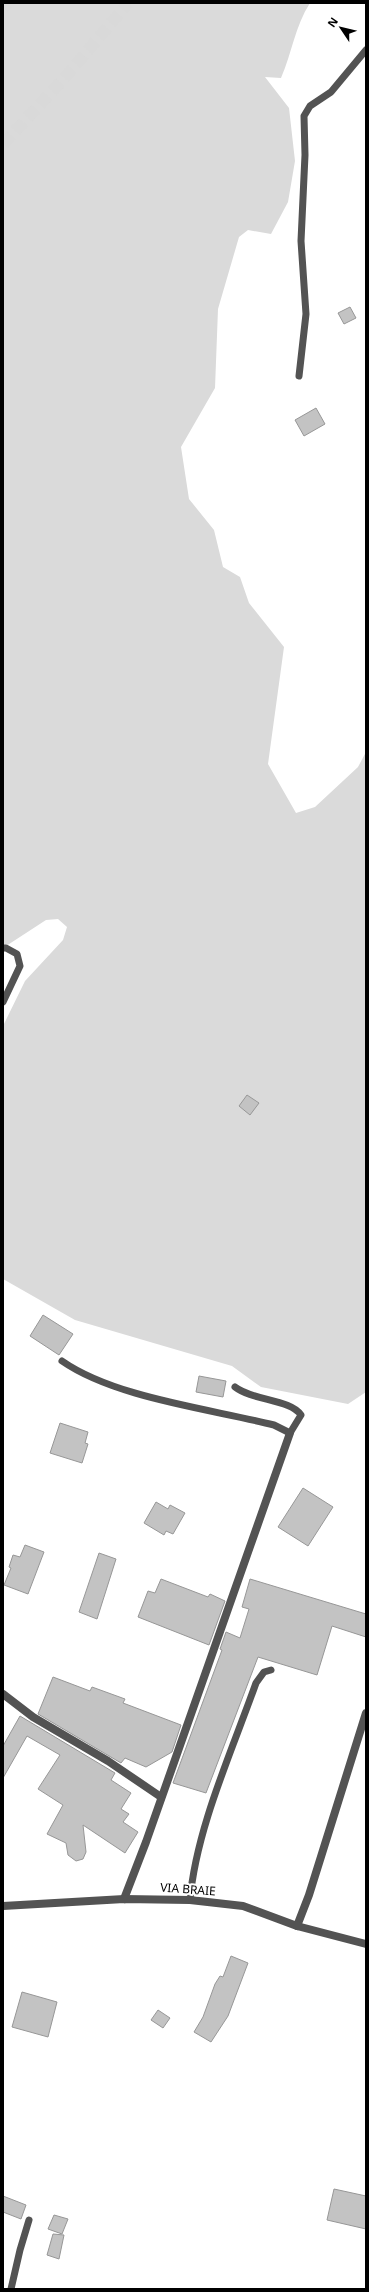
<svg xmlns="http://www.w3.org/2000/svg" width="369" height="2292" font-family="'Noto Sans',sans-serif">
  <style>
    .green { fill: #dadada }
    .building { fill: #c3c3c3; stroke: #979797 }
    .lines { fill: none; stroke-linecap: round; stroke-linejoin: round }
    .motorway-tunnel { stroke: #d9d9d9; stroke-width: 12; stroke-dasharray: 12 6; stroke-linecap: butt }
    .service { stroke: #535353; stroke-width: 7 }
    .minor { stroke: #535353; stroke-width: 8 }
    .tertiary { stroke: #535353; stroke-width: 8 }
    .labels { text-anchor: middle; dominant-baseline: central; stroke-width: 4; stroke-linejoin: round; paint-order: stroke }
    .street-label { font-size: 12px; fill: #000; stroke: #fff }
  </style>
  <rect width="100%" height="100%" fill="#fff"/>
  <path class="green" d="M3 3H310C295 26 292 53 281 78L265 77 289 108 295 161 288 202 271 234 248 230 239 237 218 309 215 388 181 447 189 499 214 530 223 567 240 577 249 603 284 647 268 764 296 813 315 807 358 767 366 752V1392L348 1404 261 1387 232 1366 75 1320 3 1279V1026L25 981 63 940 67 927 58 919 46 920 3 948Z"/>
  <g class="building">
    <path d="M350 307 356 318 344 324 338 313Z"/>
    <path d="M316 408 325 424 304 436 295 420Z"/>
    <path d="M247 1095 259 1103 250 1115 239 1106Z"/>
    <path d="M43 1315 73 1334 59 1355 30 1336Z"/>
    <path d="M199 1376 226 1381 223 1397 196 1392Z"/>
    <path d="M60 1423 88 1432 85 1443 88 1444 82 1463 50 1453Z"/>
    <path d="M303 1488 333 1507 308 1546 278 1527Z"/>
    <path d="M156 1502 168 1509 170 1505 185 1513 173 1534 166 1531 164 1535 144 1523Z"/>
    <path d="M25 1545 44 1552 28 1594 4 1585 11 1568 9 1567 13 1555 20 1557Z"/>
    <path d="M99 1553 116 1559 97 1619 79 1612Z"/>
    <path d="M161 1579 208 1597 210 1594 225 1601 209 1645 138 1617 148 1591 155 1593Z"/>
    <path d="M250 1579 366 1614V1637L332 1626 317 1675 258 1657 206 1793 173 1783 222 1650 220 1649 226 1632 240 1638 249 1609 242 1607Z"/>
    <path d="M53 1677 90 1691 92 1687 125 1699 123 1703 181 1725 172 1752 146 1767 125 1758 121 1763 38 1714Z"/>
    <path d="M20 1716 115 1773 111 1780 131 1793 121 1809 129 1814 123 1822 138 1832 125 1853 83 1825 86 1852 83 1859 76 1861 68 1855 66 1843 47 1834 63 1805 38 1789 60 1755 27 1736 3 1778V1746Z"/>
    <path d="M231 1956 248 1963 228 2016 211 2042 194 2032 203 2017 215 1984 220 1976 223 1977Z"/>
    <path d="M22 1992 57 2002 48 2037 12 2027Z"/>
    <path d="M158 2010 170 2018 163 2028 151 2020Z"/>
    <path d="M334 2189 366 2196V2229L327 2220Z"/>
    <path d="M3 2196 26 2205 21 2219 3 2212Z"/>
    <path d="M54 2215 68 2219 62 2234 48 2229Z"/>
    <path d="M53 2234 64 2235 59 2259 47 2255Z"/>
  </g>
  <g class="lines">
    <g class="motorway-tunnel">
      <path d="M3 8 8 3"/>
      <path d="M3 144 61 82 128 3"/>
    </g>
    <g class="service">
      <path d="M299 376 306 314 301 241 305 155 304 116 310 106 331 92 366 50"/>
      <path d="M3 948H6L17 954 20 966 3 1002"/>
      <path d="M62 1361C115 1398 211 1409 274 1425L290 1433 301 1415C290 1399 253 1401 235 1387"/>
      <path d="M190 1900C196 1829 232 1751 256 1683L264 1672 271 1670"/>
      <path d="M11 2289 20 2250 29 2220"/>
    </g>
    <g class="minor">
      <path d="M3 1694 33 1717 108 1761 161 1797"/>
      <path d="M124 1899 146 1842 290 1433"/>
      <path d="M297 1926 309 1895 366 1713"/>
    </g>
    <path class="tertiary" d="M3 1906 124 1899 190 1900 243 1906 297 1926 366 1944"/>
  </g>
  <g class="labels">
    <g class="street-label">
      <text transform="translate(188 1889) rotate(4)">VIA BRAIE</text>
    </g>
  </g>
  <rect width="369" height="2292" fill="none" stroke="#000000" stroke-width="8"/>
  <g transform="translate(341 28) rotate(305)" stroke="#ffffff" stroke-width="3" paint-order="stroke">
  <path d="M0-3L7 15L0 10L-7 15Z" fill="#000000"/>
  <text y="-6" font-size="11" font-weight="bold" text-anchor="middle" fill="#000000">N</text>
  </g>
</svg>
